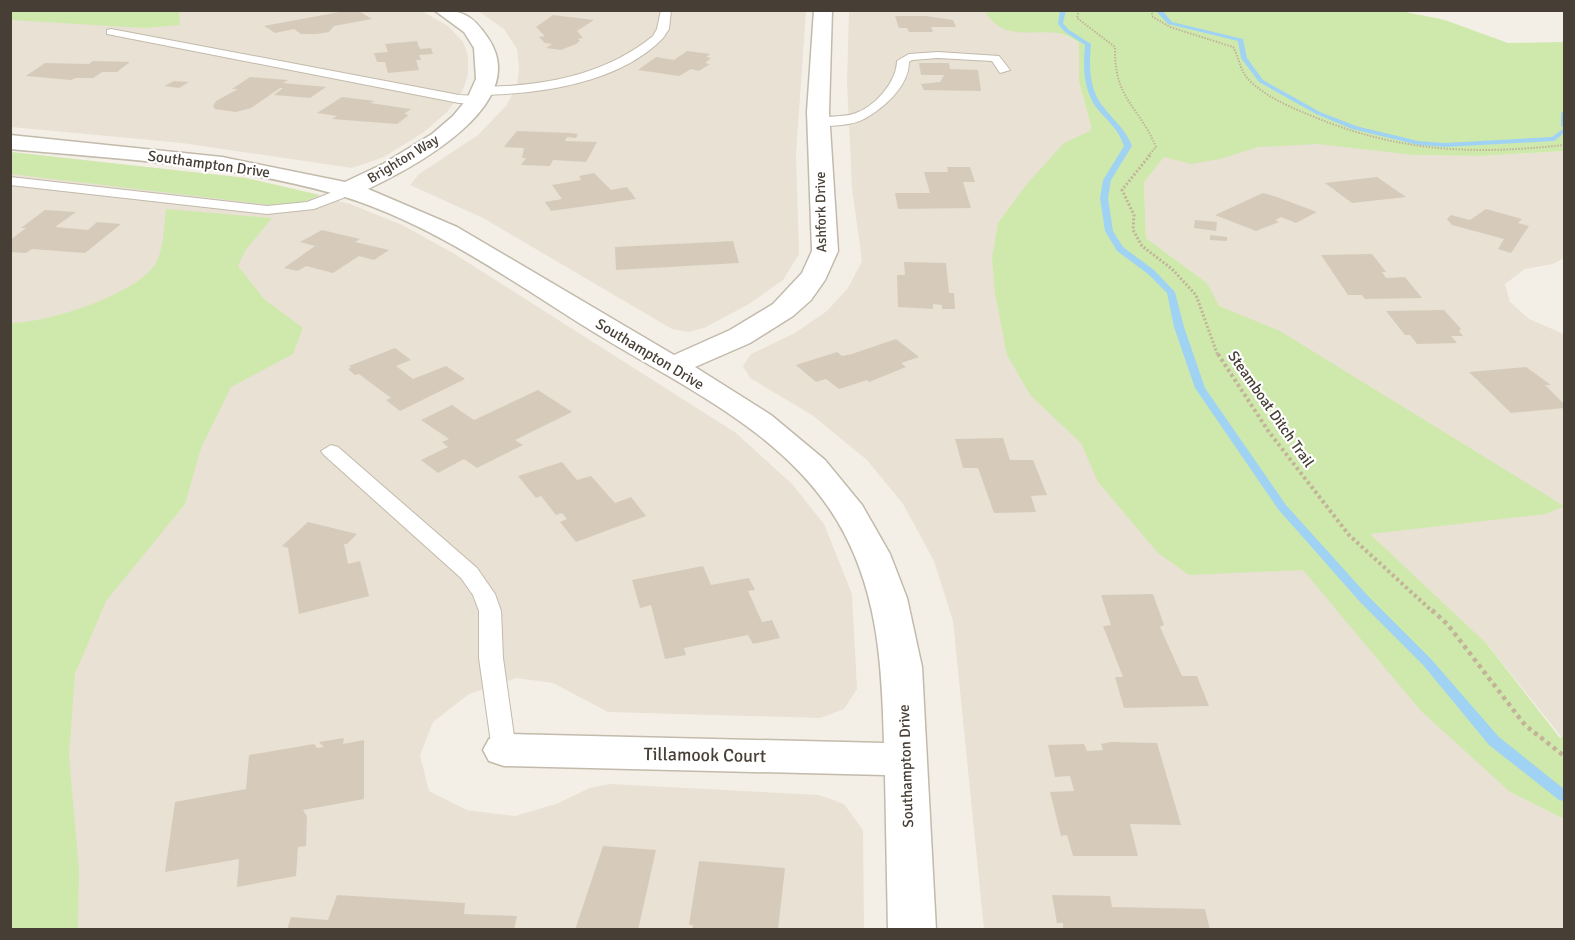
<svg xmlns="http://www.w3.org/2000/svg" width="1575" height="940" font-family="Signika,sans-serif">
  <style>
    .residential { fill: #e8e1d4 }
    .green { fill: #cfe9ad }
    .lines { fill: none; stroke-linecap: round; stroke-linejoin: round }
    .stream { fill: #a0d2f3; fill-rule: evenodd }
    .building { fill: #d6cbbb }
    .service-casing { stroke: #c2baab; stroke-width: 2 }
    .minor-casing { stroke: #c2baab; stroke-width: 3 }
    .path-far3 { stroke: #c2b399; stroke-width: 2; stroke-dasharray: 1.5 1.5; stroke-linecap: butt }
    .path-far2 { stroke: #c2b399; stroke-width: 3; stroke-dasharray: 2 2; stroke-linecap: butt }
    .path-far1 { stroke: #c2b399; stroke-width: 4; stroke-dasharray: 3 3; stroke-linecap: butt }
    .path { stroke: #c2b399; stroke-width: 4.5; stroke-dasharray: 4 4; stroke-linecap: butt }
    .service { fill: #fff; fill-rule: evenodd }
    .minor { fill: #fff; fill-rule: evenodd }
    .labels { text-anchor: middle; dominant-baseline: central; stroke-width: 4.5; stroke-linejoin: round; paint-order: stroke }
    .far-street-label { font-size: 14px; fill: #473f35; stroke: #fff }
    .street-label { font-size: 15px; fill: #473f35; stroke: #fff }
    .near-street-label { font-size: 18px; fill: #473f35; stroke: #fff }
  </style>
  <rect width="100%" height="100%" fill="#f4efe6"/>
  <g class="residential">
    <path d="M10 11H422L448 26 463 42 468 55V75L462 92 447 112 424 132 384 157 352 168 182 143 11 127Z"/>
    <path d="M478 11H806L796 154 799 254 783 280 749 304 704 328 688 332 672 329 483 218 410 185 419 174 478 135 506 106 517 86 519 68 517 49 504 29Z"/>
    <path d="M849 11H1049L1046 26 1079 43V82L1091 126 1072 215 1510 792 1564 819V929H984L953 621 934 561 903 504 867 460 812 415 750 378 743 366 751 354 795 333 827 311 848 288 862 261 852 188 847 83Z"/>
    <path d="M1092 11 1414 155 1481 156 1564 151V258L1553 264 1525 269 1505 284 1510 302 1529 319 1564 334V740L1486 643 1369 534 1247 374 1207 283 1146 238 1144 182Z"/>
    <path d="M11 152 246 178 350 204 402 225 453 253 736 433 792 484 824 524 852 594 857 689 844 709 820 718 608 712 553 683 516 678 469 694 433 722 420 755 429 791 467 810 515 816 556 804 590 788 610 784 819 795 844 804 863 830 864 929 11 930Z"/>
  </g>
  <g class="green">
    <path d="M11 10H182V11L179 14 180 25 144 28 11 20Z"/>
    <path d="M985 11H1401L1445 20 1508 43 1564 42V151L1481 156 1414 155 1318 144 1258 147 1220 159 1191 164 1164 157 1144 182 1146 238 1207 283 1219 306 1280 331 1564 506 1546 514 1370 534 1486 643 1560 738 1564 735V819L1510 792 1421 711 1303 570 1189 575 1158 553 1098 482 1081 443 1031 396 1007 355 995 293 992 258 998 223 1027 184 1064 143 1090 131 1091 126 1079 82V43C1074 40 1068 36 1062 34 1035 28 1002 43 985 11Z"/>
    <path d="M11 152 246 178 320 195 301 203 279 206 11 174Z"/>
    <path d="M166 209 272 218 245 251 238 266 264 299 303 328 293 354 231 387 201 448 185 504 106 601 75 674 69 756 79 870 78 929H11V323C46 323 137 295 156 263 164 248 164 226 166 209Z"/>
  </g>
  <g class="lines">
    <g class="stream">
      <path d="M1060 10H1066L1063 23 1069 30 1091 44C1089 64 1089 87 1101 104 1112 119 1125 128 1132 146L1111 180 1108 198 1113 231 1123 247 1154 270 1175 292 1184 327 1205 388 1286 505 1368 596 1431 659 1499 737 1564 789V801L1559 800 1489 745 1423 665 1360 602 1278 509 1195 388 1174 327 1167 293 1148 274 1117 251 1105 231 1100 198 1103 180 1124 146C1119 131 1110 123 1100 112 1083 93 1083 68 1085 45L1065 32 1058 24Z"/>
      <path d="M1155 10H1162L1172 22 1243 39 1247 58 1263 80 1320 112 1356 126 1418 141 1445 143 1552 137 1564 128 1561 126V113L1564 111V133L1554 141 1445 147 1418 145 1352 129 1316 114 1259 82 1241 58 1238 41 1168 24Z"/>
    </g>
  </g>
  <g class="building">
    <path d="M350 10H357L372 19 334 26 329 32 316 34H301L294 29 275 33 264 26Z"/>
    <path d="M553 15 594 20 577 31 583 38 578 39 580 41 576 44 561 50 546 48 552 44 545 43 539 37 545 36 536 27Z"/>
    <path d="M895 16H926L953 20 956 27H931L933 32H909L907 28H899Z"/>
    <path d="M417 41 420 49 431 48 433 54 419 55 421 60H416L419 70 388 73 385 62H377L374 53 388 52 385 44Z"/>
    <path d="M687 51 710 54 706 57 711 58 705 63 710 64 699 71 691 69 679 76 638 70 656 57 674 60Z"/>
    <path d="M93 61 130 62 117 72H102L93 78H75L71 80 26 76 45 63 89 64Z"/>
    <path d="M919 63H949L950 69 978 70 981 91 924 90 921 84 940 82 944 75H921Z"/>
    <path d="M250 77 288 80 283 83 326 87 310 98 274 95 283 88H280L251 108 236 112 215 109 213 106 216 101 238 89H232Z"/>
    <path d="M174 81 189 82 179 88 164 86Z"/>
    <path d="M342 97 375 101 370 103 411 109 404 114 409 115 397 124 332 119 337 116 317 113Z"/>
    <path d="M517 131 570 133 578 134 576 138 567 137 565 141 597 142 586 162 553 160 550 166 521 165 526 158H522L524 148 504 147Z"/>
    <path d="M947 167H970L975 182H963L971 208 898 209 895 193H930L924 172H948Z"/>
    <path d="M594 173 611 190 627 187 636 199 551 211 545 202 562 199 552 185 581 180 579 176Z"/>
    <path d="M1377 177 1406 197 1352 203 1325 183Z"/>
    <path d="M1263 193 1277 197 1317 212 1296 223 1281 217 1275 220 1279 222 1256 231 1215 215Z"/>
    <path d="M1486 209 1522 219 1518 223 1529 226 1511 253 1498 249 1504 239 1452 225 1447 219 1451 215 1470 220Z"/>
    <path d="M45 210 76 212 55 227 88 230 97 222 121 224 85 253 32 249 26 253 10 252V240L26 228H21Z"/>
    <path d="M1195 220 1217 222 1216 231 1194 228Z"/>
    <path d="M322 230 360 239 355 242 389 250 374 260 359 256 333 273 306 266 298 271 284 268 315 246 300 242Z"/>
    <path d="M1210 235 1227 237V241L1210 240Z"/>
    <path d="M733 241 739 263 616 270 615 247Z"/>
    <path d="M1372 254 1386 272H1382L1386 278 1405 277 1422 298 1365 299 1362 295H1348L1321 255Z"/>
    <path d="M904 262 946 263 949 293H954L955 309H942V305L933 304V309L898 307 897 275H905Z"/>
    <path d="M1444 310 1461 329 1459 331 1463 336H1451L1457 343 1417 344 1410 335H1405L1386 311Z"/>
    <path d="M896 339 919 357 901 363 906 367 869 382 867 380 839 389 826 379 816 382 796 365 837 352 842 356 852 354Z"/>
    <path d="M395 348 411 360 396 366 413 379 446 366 465 379 400 411 386 400 391 398 359 374 355 375 348 369 351 368 349 366Z"/>
    <path d="M1526 367 1551 385H1545L1564 404V408L1511 413 1469 372Z"/>
    <path d="M538 390 572 412 515 440 523 445 477 468 464 459 438 473 421 460 448 447 442 442 449 439 421 420 452 405 474 420Z"/>
    <path d="M1003 438 1010 460H1033L1047 495 1031 496 1036 512 994 513 978 468H963L955 439Z"/>
    <path d="M562 462 577 480 591 476 615 503 631 497 646 516 576 542 560 522 567 519 562 513 556 515 541 496 536 498 518 476Z"/>
    <path d="M308 522 357 534 347 544H344L348 564 360 561 369 596 299 614 288 548 282 546Z"/>
    <path d="M703 566 711 585 749 578 755 590 748 591 762 622 772 620 780 638 753 644 748 635 684 648 686 655 665 659 651 605 640 608 632 580Z"/>
    <path d="M1153 594 1164 625 1160 627 1182 676H1197L1209 706 1124 708 1115 677H1123L1103 626 1111 625 1101 595Z"/>
    <path d="M344 738 343 744 364 740V799L303 810 307 817 306 846 298 847 296 876 237 887 239 859 165 872 175 802 246 789 249 755 314 744 317 748 324 747 319 742Z"/>
    <path d="M1111 742 1157 743 1181 825 1130 824 1138 856H1073L1067 835 1061 836 1050 792 1074 791 1070 776 1055 777 1048 745 1084 744 1087 751 1103 750 1101 744Z"/>
    <path d="M603 846 656 850 638 930H575Z"/>
    <path d="M699 861 785 868 778 930H692L693 925H689Z"/>
    <path d="M337 895 465 903 464 914 517 916 514 930H287L291 917 328 920Z"/>
    <path d="M1052 895 1110 896 1112 907 1205 909 1210 930H1063V923H1057Z"/>
  </g>
  <g class="lines">
    <g class="service-casing">
      <g id="service">
        <path d="M661 10H671L669 29 663 38C620 83 540 94 481 95L475 91 481 87C542 86 604 76 653 36L657 29Z"/>
        <path d="M111 29 459 95 477 96 483 100 477 104 459 103 107 34V30Z"/>
        <path d="M938 52 999 56 1010 70 1000 73 992 61 938 58 912 60 909 62C909 86 884 108 864 119 852 126 832 125 818 127L812 123C821 114 841 118 853 114 874 108 897 82 897 61L909 54Z"/>
        <path d="M10 177 267 206 307 202 348 186 355 190 343 198 314 209 267 214 10 185Z"/>
        <path d="M331 445 338 447 477 568 495 594 501 611 503 658 516 750 513 757 504 759 495 757 492 750 479 658V611L473 595 461 578 324 455 321 451Z"/>
      </g>
    </g>
    <g class="minor-casing">
      <path id="minor" d="M434 10C462 10 472 14 488 38 533 104 414 167 368 189L457 227 674 355 730 330 773 304 802 273 812 251 807 112 814 10H832L829 112 838 251 825 280 811 300 793 316 750 343 695 367 771 415 825 460 862 505 890 554 907 598 922 667 936 930H888L885 775 504 766 489 761 483 750 489 739 504 734 884 743C882 670 879 599 844 533 792 434 682 387 592 331 510 280 429 221 335 194 229 164 119 159 10 149V135L222 157 345 182 383 164 432 134 453 116 467 99 476 79 474 48 464 32Z"/>
    </g>
    <g class="path-far3">
      <path d="M1079 10 1077 18 1115 47C1114 100 1138 104 1156 147L1148 156"/>
      <path d="M1151 10 1153 17 1170 27 1233 47C1239 57 1240 71 1249 80 1266 97 1290 107 1312 116 1398 152 1473 155 1564 145"/>
    </g>
    <path class="path-far2" d="M1150 155 1122 190 1134 215 1133 230 1142 246 1172 269 1196 295 1218 356"/>
    <path class="path-far1" d="M1218 354 1269 432 1349 535 1433 612"/>
    <path class="path" d="M1432 610 1448 625 1525 725 1564 756"/>
    <use href="#service" class="service"/>
    <use href="#minor" class="minor"/>
  </g>
  <g class="labels">
    <g class="far-street-label">
      <text transform="translate(403 159) rotate(-31)">Brighton Way</text>
      <text transform="translate(821 212) rotate(-91)">Ashfork Drive</text>
    </g>
    <g class="street-label">
      <text transform="translate(209 164) rotate(8)">Southampton Drive</text>
      <text transform="translate(650 354) rotate(31)">Southampton Drive</text>
      <text transform="translate(1271 409) rotate(55)">Steamboat Ditch Trail</text>
      <text transform="translate(906 766) rotate(-92)">Southampton Drive</text>
    </g>
    <g class="near-street-label">
      <text transform="translate(705 755) rotate(1)">Tillamook Court</text>
    </g>
  </g>
  <rect width="1575" height="940" fill="none" stroke="#473f35" stroke-width="24"/>
</svg>
